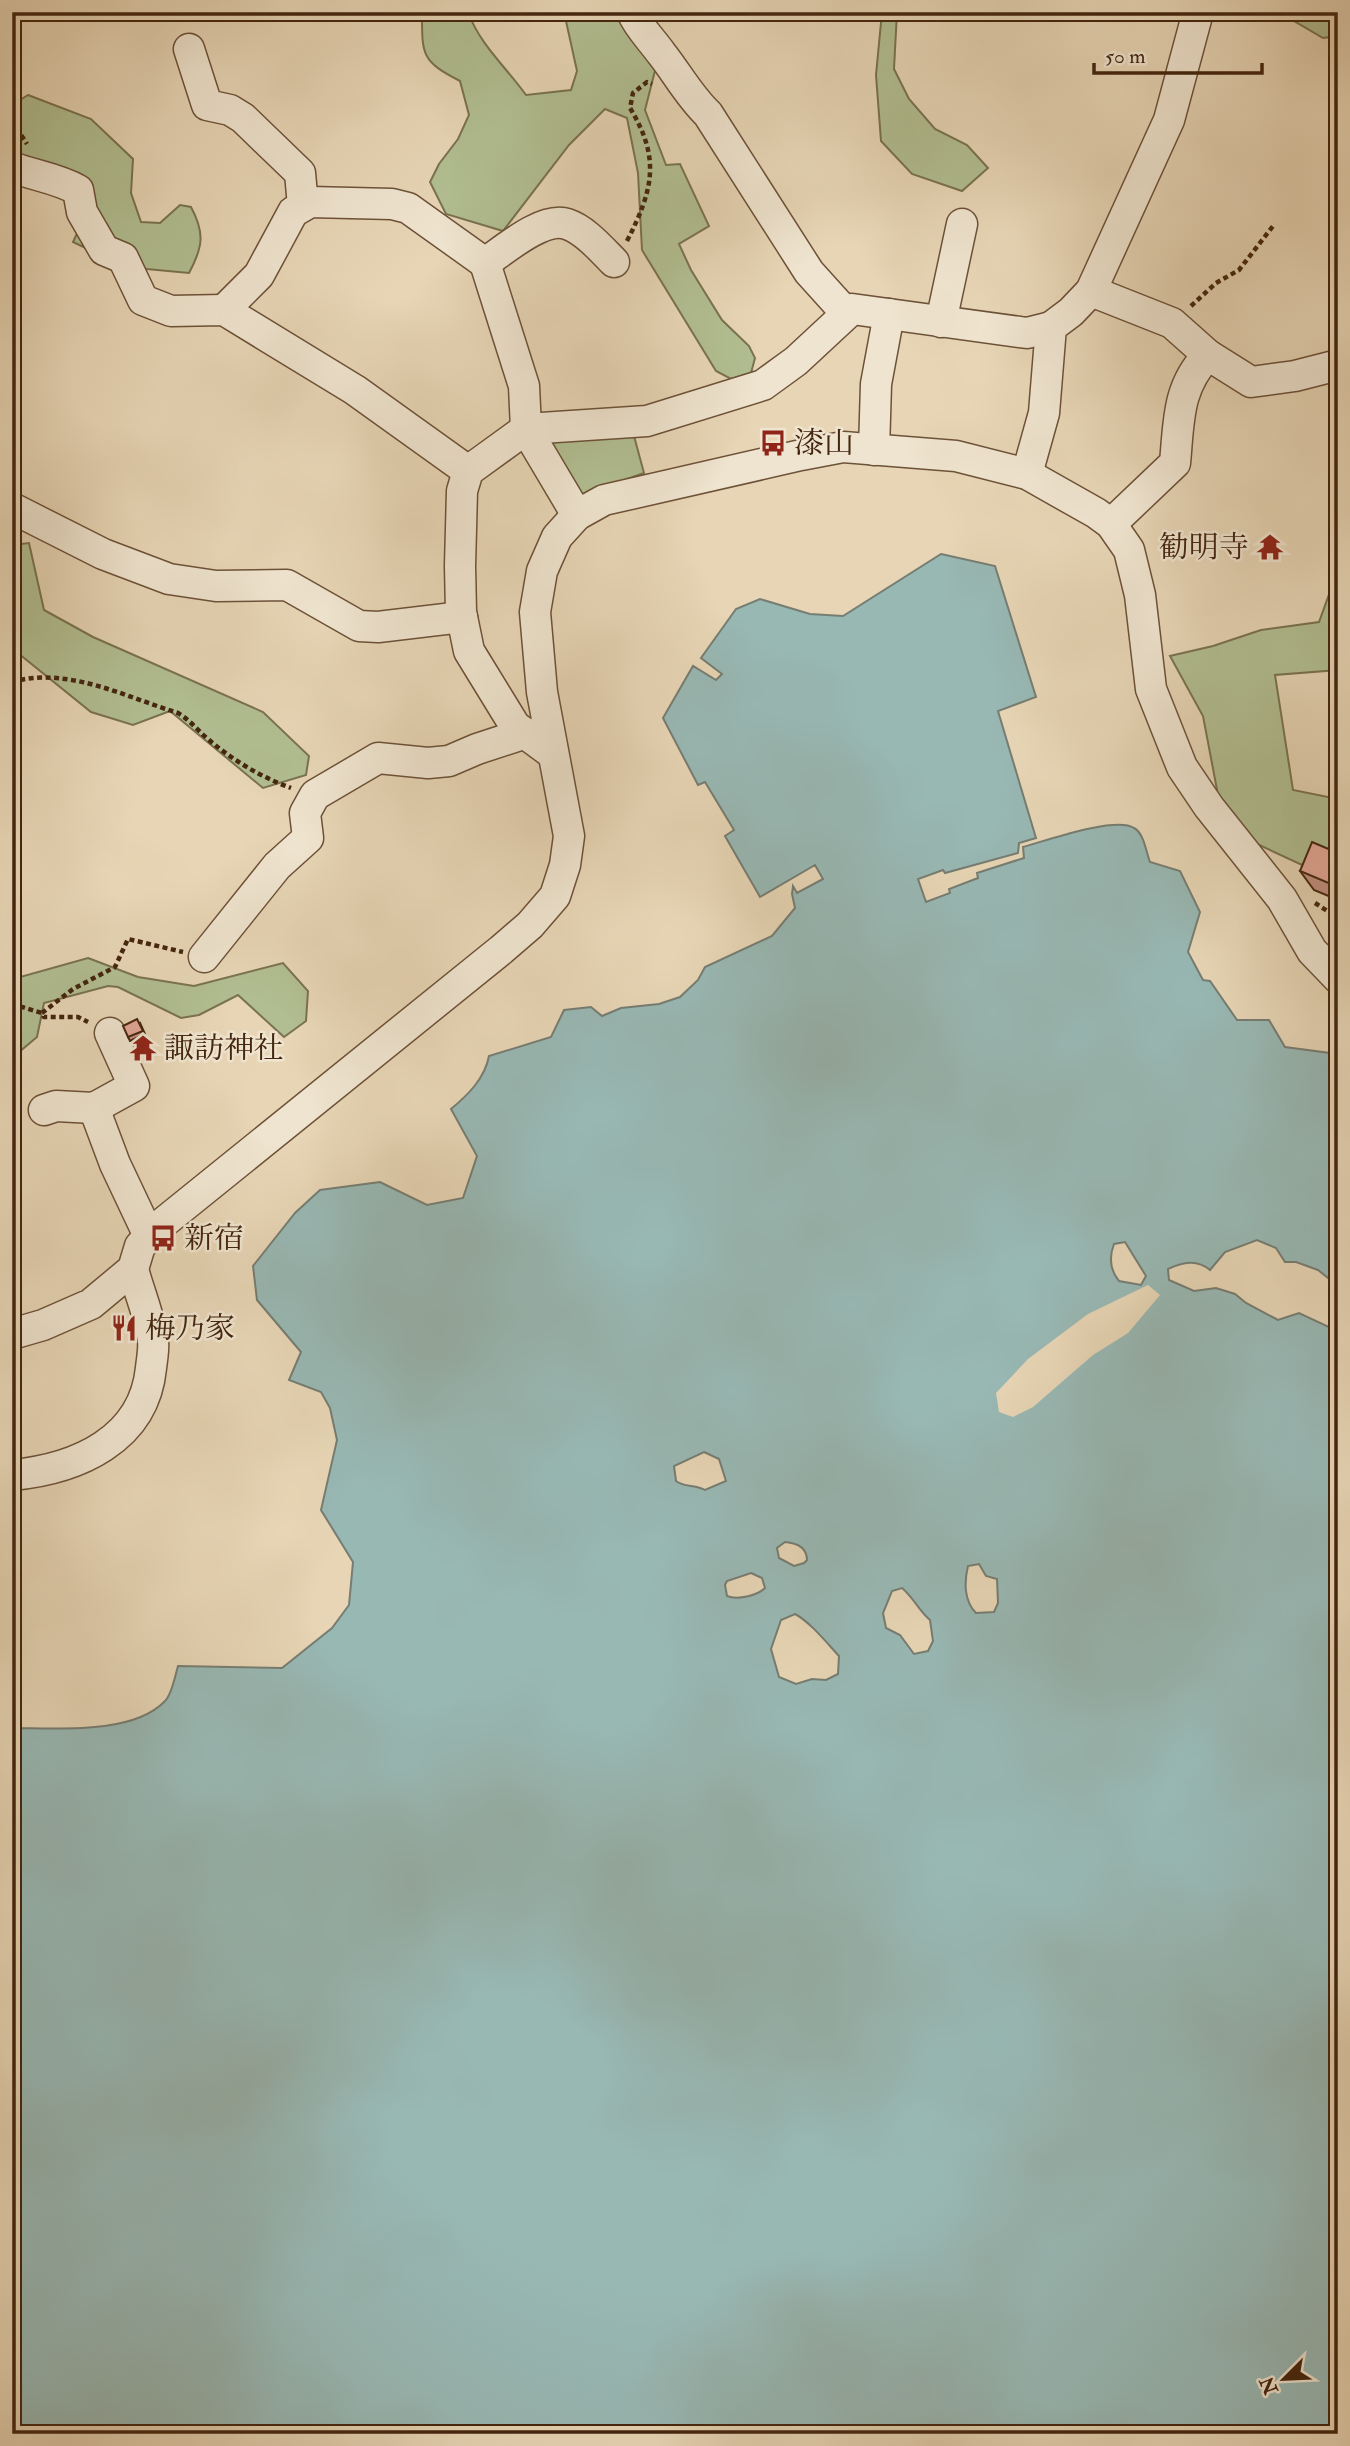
<svg xmlns="http://www.w3.org/2000/svg" width="1350" height="2446" font-family="'IM FELL Double Pica','Noto Serif JP',serif">
  <style>
    .green { fill: #b1be91; stroke: #7a7250; stroke-width: 2 }
    .water { fill: #98b8b4; stroke: #767d72; stroke-width: 2; fill-rule: evenodd }
    .pier { fill: #e7d5b5 }
    .lines { fill: none; stroke-linecap: round; stroke-linejoin: round }
    .minor-casing { stroke: #6d5138; stroke-width: 33 }
    .path { stroke: #44250f; stroke-width: 4.5; stroke-dasharray: 5 3.5; stroke-linecap: butt }
    .minor { stroke: #efe4cf; stroke-width: 30 }
    .wall { fill: #c49082; stroke: #44250f; stroke-width: 2 }
    .building { fill: #e4a897; stroke: #44250f; stroke-width: 2 }
    .labels { text-anchor: middle; dominant-baseline: central; stroke-width: 5; stroke-linejoin: round; paint-order: stroke }
    .poi-label { font-size: 30px; fill: #44250f; stroke: #efe4cf; text-anchor: start }
  </style>
  <rect width="100%" height="100%" fill="#e7d5b5"/>
  <filter id="stains"><feTurbulence type="fractalNoise" baseFrequency=".00286" numOctaves="4"/><feColorMatrix values="0 0 0 0 .2 0 0 0 0 .09 0 0 0 0 .02 0 0 0 .5 -.17"/></filter>
  <radialGradient id="worn" r=".72"><stop offset=".6" stop-color="#630" stop-opacity="0"/><stop offset="1" stop-color="#630" stop-opacity=".3"/></radialGradient>
  <g class="green">
    <path d="M422 12H468C480 45 506 67 526 95L571 90 577 71 564 12H621L657 63 645 110 666 165 680 164 709 226 679 244 691 270 722 320 749 346 755 358 751 373 731 379 716 371 642 250 638 173 627 118 605 109 569 145 503 231 446 214 430 182 439 164 458 139 469 115 460 81C421 61 422 55 422 12Z"/>
    <path d="M882 12H897L894 69 909 99 935 129 967 145 988 168 962 191 912 174 881 141 876 75Z"/>
    <path d="M1285 12H1338V36L1323 38 1289 18Z"/>
    <path d="M28 95 91 119 133 159 131 193 141 222 160 223 180 205 191 207C205 233 203 247 189 273L125 267 73 242 80 227 48 164 12 152V105Z"/>
    <path d="M634 436 644 473 579 496 546 441Z"/>
    <path d="M29 543 44 610 93 637 263 712 309 756 306 775 263 788 170 711 133 725 91 712 13 649 12 545Z"/>
    <path d="M1336 575 1338 670 1275 675 1293 790 1338 799V877L1313 870 1257 844 1218 795 1203 716 1170 656 1213 646 1261 630 1319 622Z"/>
    <path d="M88 958 138 977 194 986 283 963 308 991 306 1021 284 1037 238 995 199 1015 181 1018 118 987 108 986 44 1003 37 1037 12 1058V989L20 977Z"/>
  </g>
  <path class="water" d="M941 554 995 566 1036 697 998 711 1036 838 1019 843 1018 853 945 873 943 870 918 879 926 902 950 893 949 889 978 878 977 873 1024 858 1023 847C1045 841 1115 816 1134 828 1144 833 1146 852 1150 862L1180 871 1200 912 1188 952 1203 980 1210 981 1237 1020H1269L1285 1047 1330 1053 1338 1065V1218L1331 1221 1338 1226V1286L1318 1270 1296 1262H1285L1276 1248 1257 1240 1225 1252 1210 1270C1197 1259 1183 1262 1168 1269L1169 1280 1194 1291 1216 1288 1235 1294 1246 1303 1278 1320 1299 1313 1327 1326 1338 1334V2434H12V1728C56 1728 133 1735 165 1701 172 1694 175 1676 178 1666L282 1668 332 1628 349 1605 353 1562 321 1510 337 1440 330 1408 321 1392 289 1380 301 1352 257 1300 253 1266 295 1213 320 1190 380 1182 427 1205 463 1198 477 1156 451 1109C468 1095 485 1078 489 1056L551 1037 564 1010 591 1007 602 1016 621 1008 659 1004 680 997 698 980 705 967 772 936 795 908 792 894 793 886 797 893 823 879 815 865 760 897 725 836 734 830 705 782 698 785 663 718 693 666 716 680 722 674 701 658 736 609 760 599 810 614 843 616ZM1125 1242 1146 1276 1141 1285 1119 1281C1110 1270 1109 1257 1114 1244ZM704 1452 719 1459 726 1481 705 1490C696 1485 683 1487 676 1481L674 1466ZM785 1542C797 1543 807 1547 807 1560L804 1563 794 1566 779 1558 777 1548ZM979 1564 986 1576 997 1579 998 1603 994 1612 976 1613C964 1601 964 1582 968 1566ZM751 1573 762 1578 765 1588C757 1596 737 1600 727 1596L725 1585 727 1581ZM902 1588C914 1598 919 1611 930 1620L933 1641 928 1651 914 1654 900 1635 886 1628 883 1613 892 1591ZM795 1614C810 1622 827 1643 839 1656L838 1674 826 1680 812 1679 796 1684 779 1677 771 1649 781 1620Z"/>
  <path class="pier" d="M1148 1285 1160 1295 1128 1333 1093 1355 1033 1407 1013 1417 999 1412 996 1393 1028 1359 1088 1314Z"/>
  <g class="lines">
    <g class="minor-casing">
      <g id="minor">
        <path d="M632 12C639 28 651 39 661 53 677 73 689 96 708 114L809 272 846 313"/>
        <path d="M189 49 207 105 230 110 243 118 300 173 303 206"/>
        <path d="M12 167C35 176 57 178 78 190L82 212 104 250 123 258 143 300 171 311 224 310 355 390 468 471"/>
        <path d="M485 263 524 386 526 429 577 515"/>
        <path d="M1091 291 1172 323 1208 355 1251 382 1295 376 1338 365"/>
        <path d="M224 310 259 275 293 212 310 202 392 204 408 208 485 263C504 250 543 216 567 224 585 230 601 249 614 262"/>
        <path d="M941 322 962 224"/>
        <path d="M874 450 876 384 889 314"/>
        <path d="M1027 474 1044 413 1051 327 1071 312 1091 291 1169 120 1198 12"/>
        <path d="M12 508 103 554 169 579 216 586 287 585 359 626 378 627 462 617"/>
        <path d="M1111 524 1175 463C1179 421 1177 387 1208 355"/>
        <path d="M553 754 515 726 469 651 461 612 460 566 462 491 468 471 526 429 647 421 763 385 796 361 852 309 1027 333 1051 327"/>
        <path d="M204 957 277 866 308 838 305 813 315 795 378 758 428 763 449 761 477 749 526 733"/>
        <path d="M94 1108 115 1164 149 1236"/>
        <path d="M44 1110 56 1106 94 1108 134 1086 110 1033"/>
        <path d="M12 1334 43 1325 91 1304 133 1269 140 1246 158 1227 501 950 530 925 555 896 565 865 569 836 542 692 535 612 542 571 557 537 577 515 604 500 801 455 843 447 956 456 1027 474 1096 513 1111 524 1129 550 1140 595 1151 689 1182 767 1209 807 1282 899 1312 951 1338 978"/>
        <path d="M12 1475C77 1469 144 1440 151 1368 152 1359 154 1349 153 1341 150 1317 139 1292 133 1269"/>
      </g>
    </g>
    <g class="path">
      <path d="M12 121 27 144"/>
      <path d="M627 241C653 190 661 159 630 108L633 93 647 82 652 84"/>
      <path d="M1191 306 1216 283 1239 270 1273 226"/>
      <path d="M1332 678 1338 676"/>
      <path d="M12 682C67 666 126 697 178 713 190 720 197 730 208 739 232 760 261 777 291 788"/>
      <path d="M1315 903 1338 918"/>
      <path d="M12 1004 42 1013 44 1017H78L88 1022"/>
      <path d="M42 1013 73 989 115 967 128 939 183 952"/>
    </g>
    <use href="#minor" class="minor"/>
  </g>
  <g class="wall">
    <path d="M1338 853V900L1314 890 1300 871Z"/>
    <path d="M140 1023 145 1034 130 1041 128 1037Z"/>
  </g>
  <g class="building">
    <path d="M1312 842 1338 853V887L1300 871Z"/>
    <path d="M137 1019 143 1031 128 1037 123 1026Z"/>
  </g>
  <defs>
    <g id="bus-bare" transform="scale(2.1)"><path d="M-5-6H5V4H4V6H2V4H-2V6H-4V4H-5ZM-3.5-4V0h7V-4ZM-3.5 1.2v1.5H-2V1.2ZM2 1.2v1.5H3.5V1.2Z" fill="#8f2418" stroke="#efe4cf" stroke-width="2.5" paint-order="stroke"/></g>
    <g id="temple-bare" transform="scale(2.1)"><path d="M0-6L5-2H3V0L6.5 2.5H4V6H1.5V3h-3V6H-4V2.5H-6.5L-3 0V-2H-5Z" fill="#8f2418" stroke="#efe4cf" stroke-width="2.5" paint-order="stroke"/></g>
    <g id="restaurant-bare" transform="scale(2.1)"><path d="M-5-6h1v4h1v-4h1v4h1v-4h1v5L-1.5 .5V6h-2V.5L-5-1ZM5-6V6H3V1.5H1.5Q1.5-4 5-6Z" fill="#8f2418" stroke="#efe4cf" stroke-width="2.5" paint-order="stroke"/></g>
  </defs>
  <g fill-rule="evenodd">
    <use href="#bus-bare" x="773" y="443"/>
    <use href="#temple-bare" x="1270" y="547"/>
    <use href="#temple-bare" x="143" y="1048"/>
    <use href="#bus-bare" x="163" y="1238"/>
    <use href="#restaurant-bare" x="124" y="1328"/>
  </g>
  <g class="labels">
    <g class="poi-label">
      <text x="794" y="443">漆山</text>
      <text x="1249" y="547" text-anchor="end">勧明寺</text>
      <text x="164" y="1048">諏訪神社</text>
      <text x="184" y="1238">新宿</text>
      <text x="145" y="1328">梅乃家</text>
    </g>
  </g>
  <rect width="1350" height="2446" fill="none" stroke="#e7d5b5" stroke-width="42"/>
  <rect x="14" y="14" width="1322" height="2418" fill="none" stroke="#44250f" stroke-width="3.5"/>
  <rect x="21" y="21" width="1308" height="2404" fill="none" stroke="#44250f" stroke-width="2"/>
  <g transform="translate(1284 2379) rotate(246)" stroke="#efe4cf" stroke-width="5" paint-order="stroke">
  <path d="M0-5L12 26L0 18L-12 26Z" fill="#44250f"/>
  <text y="-10" font-size="19" font-weight="bold" text-anchor="middle" fill="#44250f">N</text>
  </g>
  <path d="M1094 63v10h168v-10" fill="none" stroke="#44250f" stroke-width="3.5"/>
  <text x="1105" y="63" font-size="21" fill="#44250f" stroke="#efe4cf" stroke-width="5" paint-order="stroke">50 m</text>
  <rect width="100%" height="100%" filter="url(#stains)"/>
  <rect width="100%" height="100%" fill="url(#worn)"/>
</svg>
